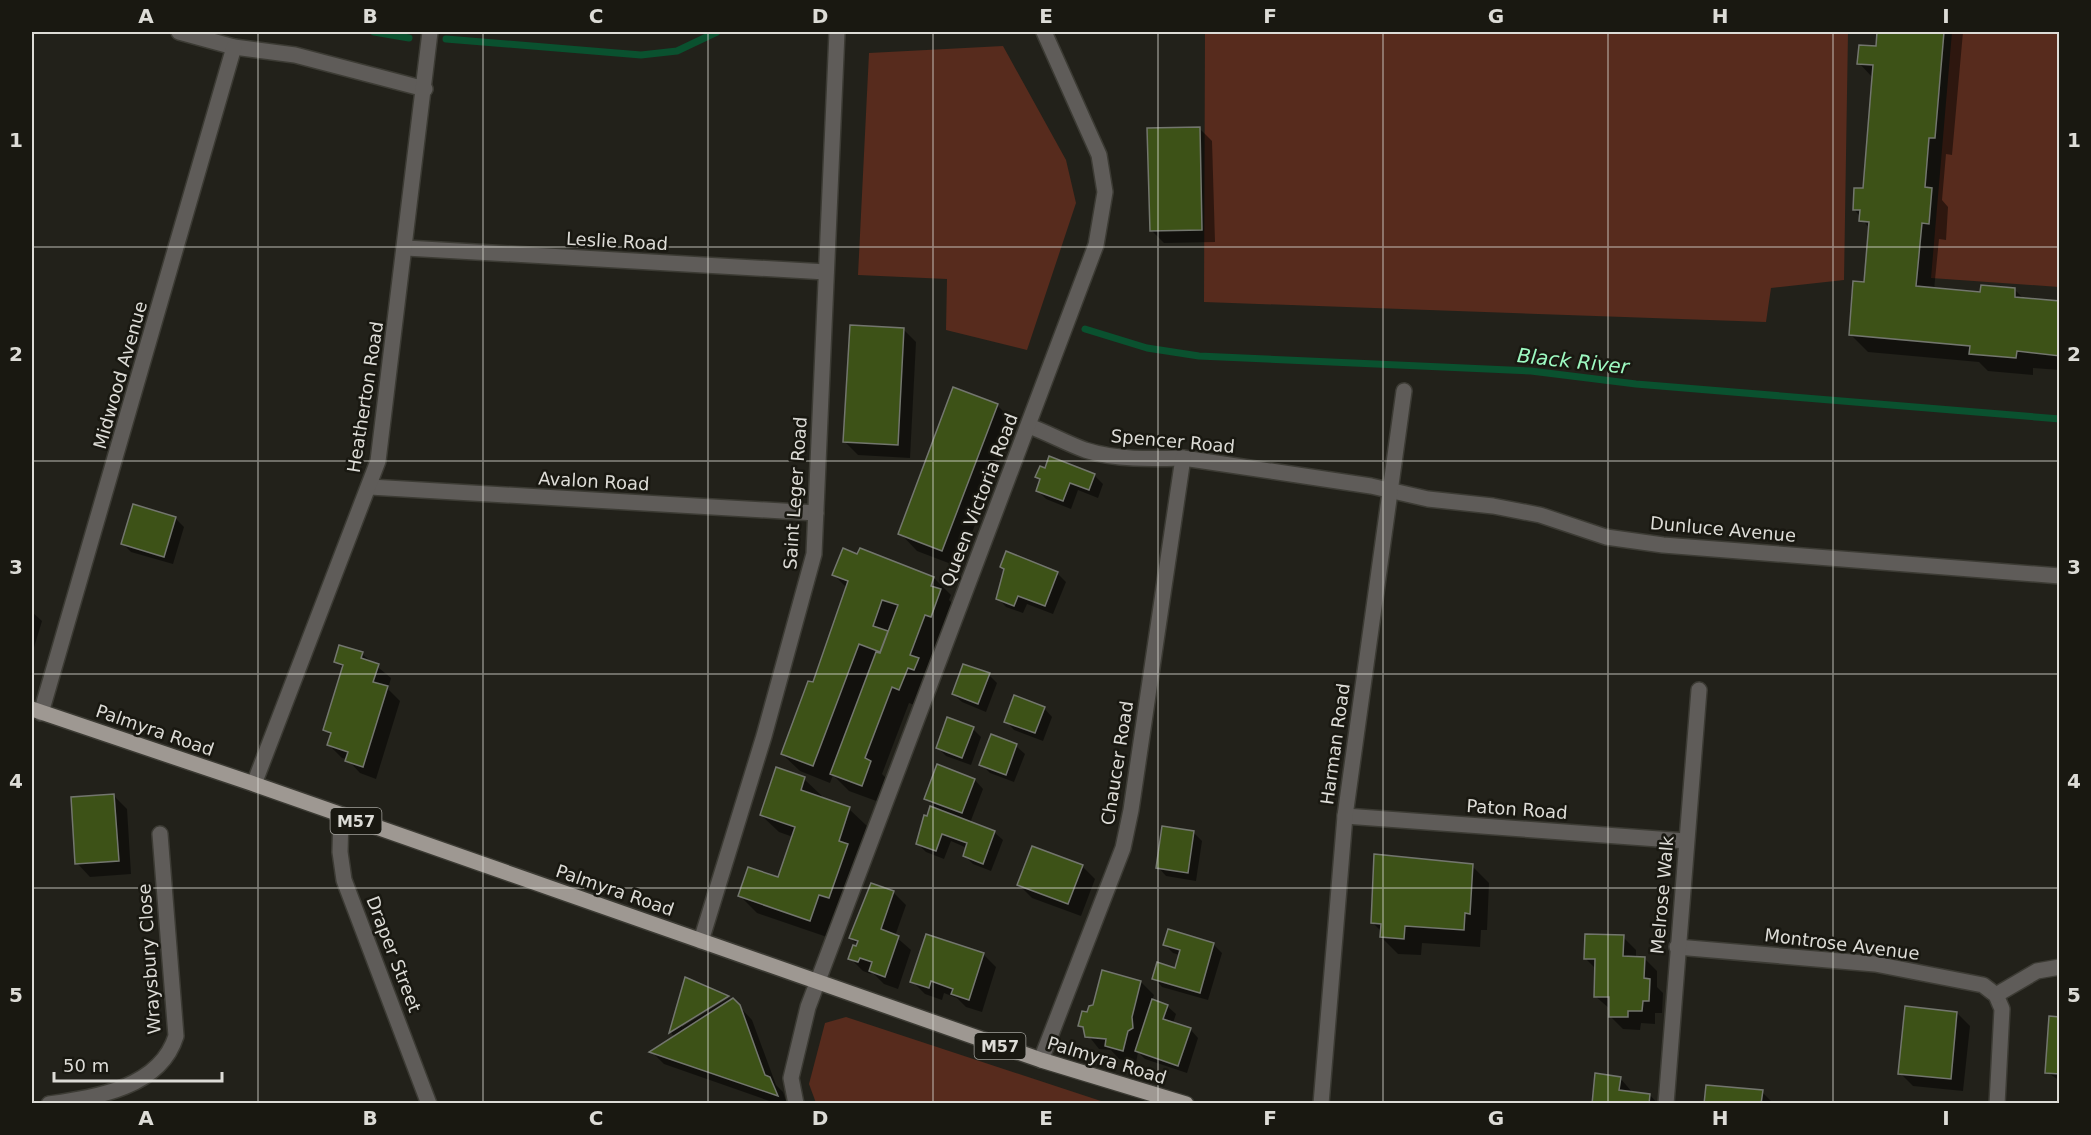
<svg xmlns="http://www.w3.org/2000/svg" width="2091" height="1135" font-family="'DejaVu Sans',sans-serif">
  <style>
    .green { fill: #572b1d }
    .shadow { fill: #0007 }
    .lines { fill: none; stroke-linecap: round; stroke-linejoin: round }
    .stream { stroke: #0a512f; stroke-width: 7 }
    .building { fill: #3d5217; stroke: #73766e; stroke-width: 1.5 }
    .street-casing { stroke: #3c3b34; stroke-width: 18 }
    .primary-casing { stroke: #3c3b34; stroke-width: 18 }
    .street { stroke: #5f5c59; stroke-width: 15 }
    .primary { stroke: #9e9892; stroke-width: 15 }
    .grid { fill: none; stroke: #dddcd7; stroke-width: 1.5; stroke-opacity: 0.55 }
    .labels { text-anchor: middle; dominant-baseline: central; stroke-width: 5; stroke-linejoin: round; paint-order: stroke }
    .shield { fill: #191811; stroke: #a2a19c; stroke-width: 1.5 }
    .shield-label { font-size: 16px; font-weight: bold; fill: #dddcd7 }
    .street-label { font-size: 18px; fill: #dddcd7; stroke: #191811 }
    .water-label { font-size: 20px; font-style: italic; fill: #9efac2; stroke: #191811 }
    .neatline { fill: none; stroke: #dddcd7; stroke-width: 2 }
    .grid-label { font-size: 20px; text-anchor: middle; font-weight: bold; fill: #dddcd7 }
  </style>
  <rect width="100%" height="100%" fill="#22211a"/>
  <g class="green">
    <path d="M1205 32H1848L1844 280 1771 288 1766 322 1204 302Z"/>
    <path d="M1952 32H2059V287L1931 278Z"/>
    <path d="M1003 46 1066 160 1076 203 1027 350 946 330 947 279 858 275 869 53Z"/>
    <path d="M846 1017 1107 1103H816L809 1084 825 1023Z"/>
  </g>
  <g class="shadow">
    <path d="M1879 32H1963L1952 155 1946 154 1942 200 1948 207 1946 240 1939 239 1934 290 1982 293 2015 290 2024 299 2060 302V370L2033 368V375L1988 371 1979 362 1868 352 1850 334 1865 284 1870 229 1854 209 1864 190 1873 78 1859 63 1878 48Z"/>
    <path d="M1199 128 1212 141 1215 242 1164 243 1151 230Z"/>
    <path d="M903 329 916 342 910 458 858 455 845 442Z"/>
    <path d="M997 405 1014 422 959 567 917 551 900 533Z"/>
    <path d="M1050 458 1094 475 1103 484 1098 498 1078 490 1071 509 1046 499 1038 491 1041 481 1037 477 1045 470Z"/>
    <path d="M175 518 184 527 173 564 131 552 123 544Z"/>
    <path d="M858 556 934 578 951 595 949 600 957 608 917 706 909 703 882 774 888 780 879 802 849 791 833 775 830 783 800 771 782 754 814 684 847 588 834 575Z"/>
    <path d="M1005 570 1057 573 1066 582 1053 614 1027 604 1023 613 1006 607 998 598Z"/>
    <path d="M32 612 42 621 32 654Z"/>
    <path d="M362 654 391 678 388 689 400 701 376 779 360 773 347 759 342 758 329 745 331 736 325 730 343 669 336 661Z"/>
    <path d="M989 675 997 683 986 712 962 702 953 694Z"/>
    <path d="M1044 708 1052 717 1043 741 1014 730 1006 721Z"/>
    <path d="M973 729 981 737 971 765 946 756 938 748Z"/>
    <path d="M1016 746 1025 754 1014 782 990 773 981 764Z"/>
    <path d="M804 779 822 796 821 799 849 809 867 826 857 855 864 863 847 915 836 911 827 937 757 913 739 895 779 879 793 837 779 832 761 815Z"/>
    <path d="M975 780 983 789 970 823 994 832 1003 840 991 871 973 864 964 855 967 848 951 841 944 859 926 852 917 843 927 818 938 810 926 798Z"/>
    <path d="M114 796 127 809 131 874 90 877 77 863Z"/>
    <path d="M1193 832 1202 841 1196 881 1166 876 1158 867Z"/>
    <path d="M1082 866 1095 879 1081 916 1032 898 1019 885Z"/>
    <path d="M1472 866 1489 883 1487 930H1481L1480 947 1422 943 1421 955 1398 954 1381 937 1382 932 1372 922Z"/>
    <path d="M893 892 906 905 895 936 911 950 898 989 884 984 872 972 871 974 863 971 850 958 858 945 850 938Z"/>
    <path d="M1623 937 1636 950V958H1644L1657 971V987L1663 993 1662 1013H1655V1024L1641 1023 1640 1030 1623 1029 1610 1016V1009L1595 996 1596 969 1585 958Z"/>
    <path d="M1213 944 1222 953 1208 1000 1162 987 1154 978 1176 970 1180 955 1173 953 1165 945Z"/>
    <path d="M983 954 996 967 982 1012 966 1007 957 998 944 993 942 1000 925 994 912 981Z"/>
    <path d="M686 979 682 1027 729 998 733 1000 752 1020 776 1085 783 1092 787 1104H778L664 1064 652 1052 675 1037 671 1033Z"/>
    <path d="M1141 982 1154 995 1152 1001 1167 1006 1176 1014 1173 1023 1190 1029 1198 1038 1187 1073 1145 1059 1138 1052 1136 1063 1119 1059 1111 1050 1099 1049 1080 1025 1088 1014Z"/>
    <path d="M1957 1013 1970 1026 1963 1091 1913 1086 1900 1073Z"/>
    <path d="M2060 1019V1081L2047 1072Z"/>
    <path d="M1620 1078 1633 1093 1650 1095 1658 1104H1593Z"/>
    <path d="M1762 1092 1774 1104H1705Z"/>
  </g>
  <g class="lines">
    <g class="stream">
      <path d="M374 32 409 38"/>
      <path d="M446 39 641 55 677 51 717 32"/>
      <path d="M1085 329 1147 348 1199 356 1531 371 1636 384 2060 419"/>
    </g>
  </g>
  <g class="building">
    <path d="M1877 32H1944L1935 138H1929L1925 187 1932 188 1929 224 1922 223 1916 286 1980 292 1981 285 2015 288V297L2060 301V356L2017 351 2016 358 1969 354 1970 346 1849 335 1853 281 1864 282 1869 222 1859 221 1860 210H1853L1854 188H1863L1873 65 1857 64 1859 45 1876 46Z"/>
    <path d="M1200 127 1202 230 1150 231 1147 128Z"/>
    <path d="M850 325 904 328 898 445 843 442Z"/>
    <path d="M953 387 998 404 942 551 898 534Z"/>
    <path d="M1049 456 1095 474 1089 490 1070 483 1063 501 1036 491 1040 479 1035 477 1040 466 1045 468Z"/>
    <path d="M133 504 176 517 164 557 121 544Z"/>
    <path d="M843 548 857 554 860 548 934 577 931 586 941 589 931 617 925 615 910 655 919 658 914 670 908 668 899 690 892 687 865 758 871 761 862 786 830 774 876 652 880 653 898 605 882 600 873 626 888 631 880 652 859 644 813 766 781 754 808 681 813 682 848 581 832 575Z"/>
    <path d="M1006 551 1058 572 1045 606 1018 596 1014 606 996 599 1004 569 1000 567Z"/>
    <path d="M339 645 363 652 361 658 379 664 373 682 388 686 363 767 345 761 348 752 327 745 331 733 323 730 343 665 334 662Z"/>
    <path d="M963 664 990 673 978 704 952 694Z"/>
    <path d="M1014 695 1045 707 1035 733 1004 722Z"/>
    <path d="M947 717 974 727 962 758 936 748Z"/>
    <path d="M991 734 1017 744 1006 775 979 765Z"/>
    <path d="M937 764 975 779 962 813 924 799Z"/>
    <path d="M776 767 805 777 801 790 850 807 839 841 848 844 829 898 819 895 810 921 738 896 748 867 778 877 795 827 760 815Z"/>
    <path d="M114 794 119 861 75 864 71 797Z"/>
    <path d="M930 806 995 831 983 864 963 856 967 843 942 834 936 851 916 844 924 815 927 816Z"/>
    <path d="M1162 826 1194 831 1188 873 1156 868Z"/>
    <path d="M1032 846 1083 865 1068 904 1017 885Z"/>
    <path d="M1374 854 1473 864 1470 914 1465 913 1464 930 1405 926 1404 939 1380 937 1381 924 1371 923Z"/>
    <path d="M871 883 894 891 881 929 899 936 885 977 869 971 872 962 860 958 858 962 848 959 853 945 856 946 858 941 849 938Z"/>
    <path d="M1168 929 1214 943 1200 993 1152 979 1157 962 1175 968 1180 950 1163 945Z"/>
    <path d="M926 934 984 953 969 1000 951 994 953 989 931 981 929 988 910 982Z"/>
    <path d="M1585 934 1624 935 1623 956 1645 957 1644 978 1650 979 1649 1001H1643L1642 1011H1628V1017H1609V997H1594L1595 959H1584Z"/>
    <path d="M1102 970 1141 981 1132 1017 1133 1028 1128 1031 1123 1051 1105 1046 1106 1039 1085 1037 1083 1027 1078 1026 1082 1011 1087 1012 1089 1006 1093 1005Z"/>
    <path d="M685 977 729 996 669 1033Z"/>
    <path d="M733 998 740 1005 765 1075 770 1077 778 1096 649 1052Z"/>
    <path d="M1152 999 1168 1005 1163 1019 1191 1028 1178 1066 1135 1051Z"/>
    <path d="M1905 1006 1957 1012 1951 1079 1898 1074Z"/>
    <path d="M2049 1016 2060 1017V1074L2045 1073Z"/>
    <path d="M1595 1073 1621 1077 1619 1090 1650 1094 1649 1104H1592Z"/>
    <path d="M1706 1085 1763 1090 1761 1104H1704Z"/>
  </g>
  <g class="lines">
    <g class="street-casing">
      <g id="street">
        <path d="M179 32 234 47 295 55 425 89"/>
        <path d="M406 248 826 272"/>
        <path d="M1029 426C1048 433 1066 443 1085 450 1116 460 1151 459 1183 458L1371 486 1428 499 1493 506 1540 515 1606 537 1663 545 2060 576"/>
        <path d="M370 487 816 513"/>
        <path d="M41 713 234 47"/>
        <path d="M254 784 378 461 430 32"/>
        <path d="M341 815 340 852 344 880 429 1104"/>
        <path d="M1345 816 1686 841"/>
        <path d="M701 941 764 736 814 554 837 32"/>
        <path d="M1677 947 1875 964 1983 985 1996 995 2002 1009 1997 1104"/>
        <path d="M1996 995 2037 971 2060 967"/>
        <path d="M1041 1060 1123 848 1131 810 1183 458"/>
        <path d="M49 1104C96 1097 160 1088 176 1036L160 834"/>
        <path d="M796 1104 791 1078 808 1007 1096 245 1105 192 1099 155 1044 32"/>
        <path d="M1321 1104 1345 816 1404 391"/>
        <path d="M1666 1104 1699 690"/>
      </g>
    </g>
    <g class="primary-casing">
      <path id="primary" d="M32 709 254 784 1041 1060 1186 1104"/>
    </g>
    <use href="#street" class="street"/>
    <use href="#primary" class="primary"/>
  </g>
  <path class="grid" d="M258 32V1104M483 32V1104M708 32V1104M933 32V1104M1158 32V1104M1383 32V1104M1608 32V1104M1833 32V1104M32 247H2060M32 461H2060M32 674H2060M32 888H2060"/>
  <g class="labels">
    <g class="shield">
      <rect x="330.5" y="808" width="51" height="26" rx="4.5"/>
      <rect x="974.5" y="1033" width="51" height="26" rx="4.5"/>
    </g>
    <g class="shield-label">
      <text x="356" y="821">M57</text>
      <text x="1000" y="1046">M57</text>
    </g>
    <g class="street-label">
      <text transform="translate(617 241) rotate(3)">Leslie Road</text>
      <text transform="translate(120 375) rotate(-74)">Midwood Avenue</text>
      <text transform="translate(365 397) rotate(-81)">Heatherton Road</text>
      <text transform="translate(1173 441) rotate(5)">Spencer Road</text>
      <text transform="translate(594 481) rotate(3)">Avalon Road</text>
      <text transform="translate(795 493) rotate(-86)">Saint Leger Road</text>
      <text transform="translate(979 500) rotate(-69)">Queen Victoria Road</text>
      <text transform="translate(1723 529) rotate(5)">Dunluce Avenue</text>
      <text transform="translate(155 730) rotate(19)">Palmyra Road</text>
      <text transform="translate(1335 744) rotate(-82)">Harman Road</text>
      <text transform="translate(1117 763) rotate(-81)">Chaucer Road</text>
      <text transform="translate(1517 809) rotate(4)">Paton Road</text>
      <text transform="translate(615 890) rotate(19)">Palmyra Road</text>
      <text transform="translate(1662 895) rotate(-85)">Melrose Walk</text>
      <text transform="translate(1842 944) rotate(7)">Montrose Avenue</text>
      <text transform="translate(394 954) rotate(69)">Draper Street</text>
      <text transform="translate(149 959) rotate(-94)">Wraysbury Close</text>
      <text transform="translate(1107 1060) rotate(17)">Palmyra Road</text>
    </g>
    <g class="water-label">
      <text transform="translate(1573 361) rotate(6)">Black River</text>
    </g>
  </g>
  <rect width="2091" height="1135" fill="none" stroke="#191811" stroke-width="66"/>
  <path d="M54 1072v9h168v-9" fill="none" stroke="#dddcd7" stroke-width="3"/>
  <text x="63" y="1072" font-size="18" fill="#dddcd7" stroke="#191811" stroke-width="4.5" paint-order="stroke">50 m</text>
  <rect x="33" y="33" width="2025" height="1069" class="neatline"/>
  <g class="grid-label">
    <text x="146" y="23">A</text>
    <text x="370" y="23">B</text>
    <text x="596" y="23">C</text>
    <text x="820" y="23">D</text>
    <text x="1046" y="23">E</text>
    <text x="1270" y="23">F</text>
    <text x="1496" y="23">G</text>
    <text x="1720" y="23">H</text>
    <text x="1946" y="23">I</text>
    <text x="16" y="147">1</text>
    <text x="2074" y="147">1</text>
    <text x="16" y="361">2</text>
    <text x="2074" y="361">2</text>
    <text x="16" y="574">3</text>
    <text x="2074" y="574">3</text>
    <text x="16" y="788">4</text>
    <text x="2074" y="788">4</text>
    <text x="16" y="1002">5</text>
    <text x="2074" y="1002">5</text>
    <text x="146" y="1125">A</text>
    <text x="370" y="1125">B</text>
    <text x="596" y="1125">C</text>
    <text x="820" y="1125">D</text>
    <text x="1046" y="1125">E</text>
    <text x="1270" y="1125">F</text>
    <text x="1496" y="1125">G</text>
    <text x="1720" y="1125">H</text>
    <text x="1946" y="1125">I</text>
  </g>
</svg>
